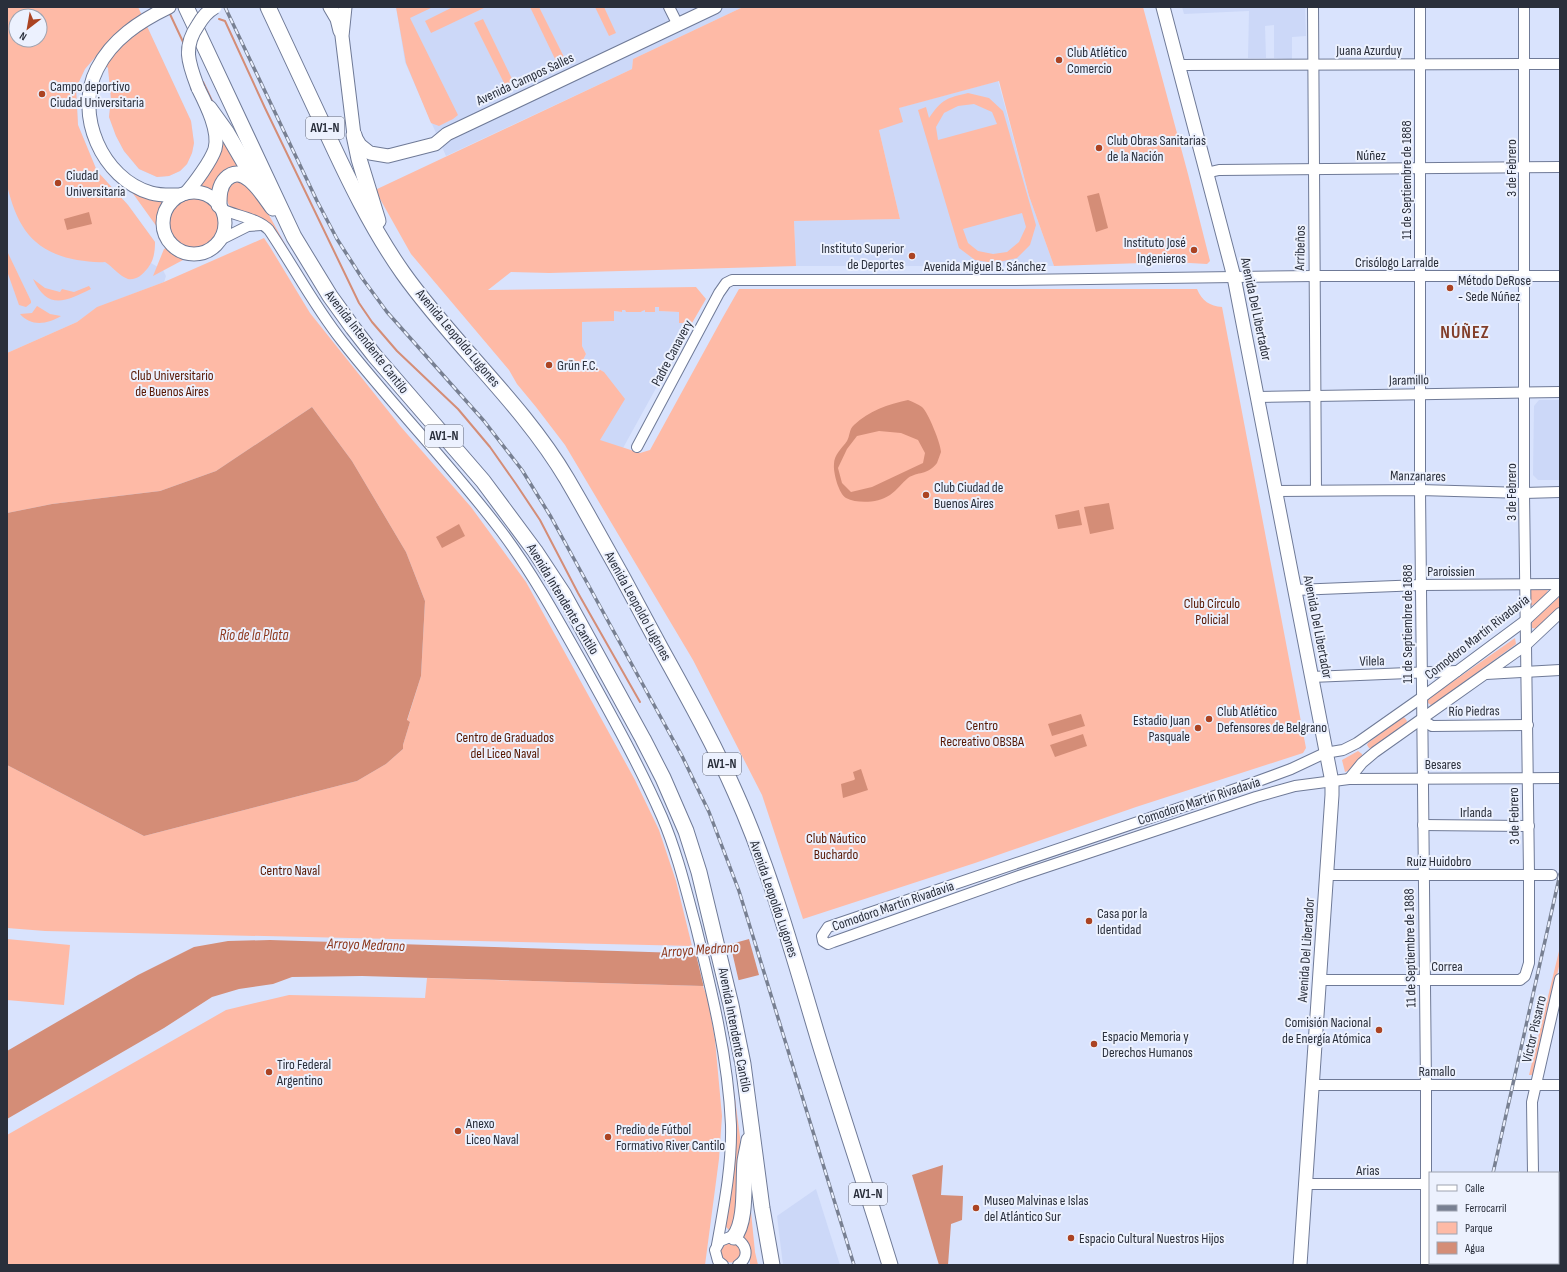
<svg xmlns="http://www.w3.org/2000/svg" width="1567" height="1272" font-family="'Sofia Sans Condensed',sans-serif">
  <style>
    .built { fill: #ccd8f8; fill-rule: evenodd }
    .green { fill: #febaa6; fill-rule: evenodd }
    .water { fill: #d48d77; fill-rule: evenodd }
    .pier { fill: #d9e3fd }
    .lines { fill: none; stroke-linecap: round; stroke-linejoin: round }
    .stream { stroke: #d48d77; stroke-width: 2 }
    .minor-casing { stroke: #6f7a97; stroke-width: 12 }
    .major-casing { stroke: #6f7a97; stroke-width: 15 }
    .highway-casing { stroke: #6f7a97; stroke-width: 17 }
    .minor { stroke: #fff; stroke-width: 10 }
    .major { stroke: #fff; stroke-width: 13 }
    .highway { stroke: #fff; stroke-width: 15 }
    .rail-casing { stroke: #788092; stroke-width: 3.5 }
    .rail { stroke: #ecf1fe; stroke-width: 2; stroke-dasharray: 6; stroke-linecap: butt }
    .major-bridge-casing { stroke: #6f7a97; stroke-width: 15; stroke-linecap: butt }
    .major-bridge { stroke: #fff; stroke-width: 13 }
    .poi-dot { fill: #ab4322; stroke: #ecf1fe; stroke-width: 1.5 }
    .labels { text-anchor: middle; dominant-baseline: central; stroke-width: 4; stroke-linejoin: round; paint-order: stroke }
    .shield { fill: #ecf1fe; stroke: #646976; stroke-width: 1 }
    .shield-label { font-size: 13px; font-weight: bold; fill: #2a2f3b }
    .street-label { font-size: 14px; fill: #2a2f3b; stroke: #ecf1fe }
    .poi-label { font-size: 14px; fill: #2a2f3b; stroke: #ecf1fe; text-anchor: start }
    .park-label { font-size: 14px; fill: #571702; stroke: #ecf1fe }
    .water-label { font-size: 15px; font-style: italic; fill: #8d381d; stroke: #ecf1fe }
    .district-label { font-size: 18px; font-weight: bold; letter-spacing: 1px; fill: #823e29; stroke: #ecf1fe }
  </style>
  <rect width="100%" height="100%" fill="#d9e3fd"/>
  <g class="built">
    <path d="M7 7H138L191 121 194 143 192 153 187 164 180 171 169 176 157 177 139 169 124 151 116 136 109 117 111 99 108 68 97 55 85 69 76 88 78 125 97 171 128 205 155 242 153 258 151 263 163 270 166 276 164 282 98 307 77 322 7 353ZM16 16H40V40H16Z"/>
    <path d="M396 7H743L633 59 632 69 446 156 405 62Z"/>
    <path d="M1182 7H1305L1306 36 1292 37V59L1274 58V25L1265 26 1266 58H1248L1249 11 1184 14Z"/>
    <path d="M998 81 1029 196 1054 266H796L794 221 900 219 879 130 898 108Z"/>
    <path d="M655 307H659V311L679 312V323H692L623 448 600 441 604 372 583 360 586 354 582 346V322L614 321V311L622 312V310H625L626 312H641V310H645L655 312Z"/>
    <path d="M1539 400H1560V480H1538L1533 475 1534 406Z"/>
    <path d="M816 1189 840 1265H783L777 1216Z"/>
  </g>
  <g class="green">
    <path d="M7 7H138L191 121 194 143 192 153 187 164 180 171 169 176 157 177 139 169 124 151 116 136 109 117 111 99 108 68 97 55 85 69 76 88 78 125 97 171 128 205 155 242C155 257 152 266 140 276 137 278 132 280 128 279 119 276 113 267 105 262 96 263 87 261 77 260 33 252 17 227 7 185ZM16 16H40V40H16Z"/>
    <path d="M396 7H433L410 18 458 115 453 119 439 126 431 123 406 63Z"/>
    <path d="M453 7H486L431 33 425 21Z"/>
    <path d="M530 7H539L564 57 556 61Z"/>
    <path d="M595 7H604L616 33 609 36Z"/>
    <path d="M743 7H1143L1188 174 1210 261 1207 264 1172 262 1054 266 1029 196 999 81 899 108 903 122 879 130 900 219 794 221 796 266 549 273 511 272 488 290 696 287 706 299 692 323H679V312L659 311V307H655V312H645V310L642 311 641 312H626L625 310H622V312L614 311V321L582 322V346L586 354 583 360 604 372 625 399 600 440 640 453 650 450 723 317 739 289H1197C1202 301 1210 306 1222 307L1306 748 1303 753 1136 807 975 863 803 919 762 795 693 660 565 445 536 407 517 384 509 370 411 254 375 190 632 69 633 59Z"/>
    <path d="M483 19 513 81 505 85 474 23Z"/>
    <path d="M968 93 989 98 1003 111 1036 225 1030 245 1017 258 994 263 975 260 959 248 918 110 926 107 929 118C942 99 947 98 968 93ZM974 104 992 112 997 124 938 140 936 127 944 113 958 106ZM1022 213 1026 227 1019 242 1007 252 993 254 978 251 968 243 963 229Z"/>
    <path d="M223 140 244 170 215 192 198 186 220 151Z"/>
    <path d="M237 180 255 190 299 269 325 309 324 310 310 289 271 225 265 221 232 209C225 201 226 196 227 186Z"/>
    <path d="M129 188 164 200 158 213 157 227Z"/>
    <circle cx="195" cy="224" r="26"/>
    <path d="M264 238 270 247 310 313 401 427 471 507 526 582 635 780 659 830 676 881 692 946 45 931 7 928V765L144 836 357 781 386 764 403 749V745L410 722 407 721 421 676 425 601 406 552 352 461 312 407 216 471 160 491 52 504 7 513V353L77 322 97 307 164 282Z"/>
    <path d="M166 248 174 254 183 258V260L153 276 164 249Z"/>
    <path d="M7 251 31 301V303L26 307 19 305 7 271Z"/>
    <path d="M33 279 45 288 60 292 62 289 74 292 89 286 91 289C66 301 48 311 33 279Z"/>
    <path d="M37 306 50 314 61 316C48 324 31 327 20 314L32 313Z"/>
    <path d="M1545 588 1548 590C1546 596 1536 605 1530 606L1531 589Z"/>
    <path d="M1560 596V608L1538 629 1532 628 1531 625 1533 621Z"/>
    <path d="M1515 638 1516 644 1434 704 1431 705 1428 703V700L1431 697Z"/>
    <path d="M1403 717 1405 718 1407 721 1406 723 1371 749 1369 748 1367 745 1368 743Z"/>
    <path d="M1358 751 1362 754V756L1350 770 1345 772 1342 760Z"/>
    <path d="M7 939 70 945 64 1005 7 1000Z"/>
    <path d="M1560 947V962L1535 1071 1532 1075H1529Z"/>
    <path d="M427 978 703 986 708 999 715 1040 722 1116 719 1159 705 1265H7V1135L226 1010 289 995 425 998Z"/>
    <path d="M728 1045 740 1137 741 1166 738 1227 729 1230 726 1227 725 1223 727 1046Z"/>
    <path d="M749 1192 755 1252 758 1265H750C750 1254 751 1243 741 1236Z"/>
    <path d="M735 1241 743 1251 737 1262C724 1265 717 1256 723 1244Z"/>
  </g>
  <g class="water">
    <path d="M1099 193 1108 228 1096 232 1087 196Z"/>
    <path d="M89 212 92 224 67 230 64 219Z"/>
    <path d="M908 400C913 402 918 404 922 407 928 412 941 444 941 452 940 455 938 460 937 463 927 476 918 471 908 478 902 483 897 490 890 495 878 503 858 504 846 498 839 494 833 473 834 464 834 455 842 448 847 441 850 436 849 429 854 425 869 411 888 404 908 400ZM879 431 901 433 918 440 925 453 923 463 872 487 851 492 842 483 838 468 847 449 857 436Z"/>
    <path d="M312 407 352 461 406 552 425 601 421 676 407 720 410 722 403 745V749L386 764 357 781 144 836 7 765V513L52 504 160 491 216 471Z"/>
    <path d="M1109 503 1114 529 1090 534 1084 507Z"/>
    <path d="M1079 510 1082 525 1058 529 1055 515Z"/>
    <path d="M459 524 465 536 442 548 436 537Z"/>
    <path d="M1081 714 1085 726 1052 736 1048 724Z"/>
    <path d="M1083 734 1087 746 1055 757 1050 745Z"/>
    <path d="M861 769 868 790 843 798 841 784 854 780 855 779 853 772Z"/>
    <path d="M749 939 759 975 716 986H703L362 976 292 977 273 984 239 989 212 997 164 1028 7 1119V1051L138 975 194 947 228 941 270 940 680 953 706 951Z"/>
    <path d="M943 1165 941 1195 963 1196 962 1220 951 1224 948 1265H939L912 1175Z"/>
  </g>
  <path class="pier" d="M730 943 739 982 716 988H704L695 950 706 949Z"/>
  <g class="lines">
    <g class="stream">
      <path d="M169 12 184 44"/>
      <path d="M219 19 225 21 265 108 359 303 372 322 397 351 458 409 490 447 516 484 540 520 578 593 640 702"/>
      <path d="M203 82 213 103"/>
    </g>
    <g class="minor-casing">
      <g id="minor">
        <path d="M669 7 678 25"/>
        <path d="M1313 7 1316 490"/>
        <path d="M1420 7V490L1426 1085V1265"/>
        <path d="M1178 65 1560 64"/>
        <path d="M1206 173 1219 170 1560 167"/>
        <path d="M221 209C236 216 258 218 269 230 294 267 314 306 342 341 393 406 451 465 501 531 534 575 561 625 588 673 614 720 640 767 662 817 677 852 686 890 696 927 712 992 728 1057 731 1125 732 1165 724 1206 717 1245"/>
        <path d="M218 241 248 226 261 225"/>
        <path d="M1258 397 1560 392"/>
        <path d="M637 447 719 293 726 283 732 280H1016L1314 276H1560"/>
        <path d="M1276 491 1420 490 1524 493 1560 492"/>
        <path d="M1560 588 1526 620 1421 698 1357 743 1343 750 1325 753 1291 769 1253 783 828 927 822 936 823 941 828 944 833 942 1019 876 1256 797 1295 786 1349 779 1560 778"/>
        <path d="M1295 590 1421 585 1560 584"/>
        <path d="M1486 674 1560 670"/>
        <path d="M1311 677 1457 671"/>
        <path d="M1422 720 1432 726 1528 725"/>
        <path d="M1349 779 1362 763 1375 752 1526 645 1560 613"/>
        <path d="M1423 825 1529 826"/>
        <path d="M1327 875H1552"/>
        <path d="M1320 980H1520L1525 976 1529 963V874L1524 493V7"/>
        <path d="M1313 1085H1560"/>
        <path d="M1533 1173 1532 1102 1560 979"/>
        <path d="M1558 1182H1560"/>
        <path d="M1306 1184H1430"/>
        <path d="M723 1265 718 1261 715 1250 720 1241 730 1237C745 1239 752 1256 738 1265"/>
        <path d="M1531 1265V1263"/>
      </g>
    </g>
    <g class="major-casing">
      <g id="major">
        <path d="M169 7C140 21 112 39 97 69 74 114 102 179 151 193 161 196 171 195 181 195"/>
        <path d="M330 7 337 19 340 31"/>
        <path d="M345 7 342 36 354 135 360 145 370 153 388 156 435 144 447 134 715 7"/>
        <path d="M1163 7 1234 277 1332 782V795L1300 1265"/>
        <circle cx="194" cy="223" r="31"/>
        <path d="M186 193C195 183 211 161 215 149 220 131 206 104 198 88"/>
      </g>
    </g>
    <g class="highway-casing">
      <g id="highway">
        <path d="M186 7 294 237 330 296 353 328 374 355 483 481 535 551 564 595 643 739 663 778 686 831 699 872 731 1005 743 1064 762 1208 772 1265"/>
        <path d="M268 7C287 48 306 89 325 129 348 179 372 229 403 273 454 345 522 403 567 479 599 534 630 590 660 647 686 694 713 742 735 792 771 872 794 958 819 1041 842 1116 867 1190 890 1265"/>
        <path d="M209 108 227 133 255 181"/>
        <path d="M354 135 359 159 378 221"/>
        <path d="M219 205C219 196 219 186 226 179 244 161 264 196 273 208"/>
        <path d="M734 1237C747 1222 743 1181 745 1161 746 1154 748 1147 749 1140"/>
      </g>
    </g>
    <use href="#minor" class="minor"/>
    <use href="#major" class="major"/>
    <use href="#highway" class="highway"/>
    <g class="rail-casing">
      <g id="rail">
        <path d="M225 7 317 201 337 239 362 278 387 312 484 421 522 470 551 517 682 756 709 812 739 891 854 1265"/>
        <path d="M1493 1173 1560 874"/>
        <path d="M1472 1265V1263"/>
      </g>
    </g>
    <use href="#rail" class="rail"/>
    <g class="major-bridge-casing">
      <path id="major-bridge" d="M198 88C189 64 182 48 198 25 202 18 208 11 215 7"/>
    </g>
    <use href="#major-bridge" class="major-bridge"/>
  </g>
  <g class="poi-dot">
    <circle cx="1059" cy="60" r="4"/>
    <circle cx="42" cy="94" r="4"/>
    <circle cx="1099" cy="148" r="4"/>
    <circle cx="58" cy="183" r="4"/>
    <circle cx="1194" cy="250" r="4"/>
    <circle cx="912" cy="256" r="4"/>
    <circle cx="1450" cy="288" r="4"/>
    <circle cx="549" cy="365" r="4"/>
    <circle cx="926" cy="495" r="4"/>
    <circle cx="1209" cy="719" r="4"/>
    <circle cx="1198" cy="728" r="4"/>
    <circle cx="1089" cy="921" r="4"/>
    <circle cx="1379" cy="1030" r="4"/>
    <circle cx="1094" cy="1044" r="4"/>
    <circle cx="269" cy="1072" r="4"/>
    <circle cx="458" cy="1131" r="4"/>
    <circle cx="608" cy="1137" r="4"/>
    <circle cx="976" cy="1208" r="4"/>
    <circle cx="1071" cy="1238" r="4"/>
  </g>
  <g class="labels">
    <g class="shield">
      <rect x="306" y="117" width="38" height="22" rx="3"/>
      <rect x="425" y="425" width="38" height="22" rx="3"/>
      <rect x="703" y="753" width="38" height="22" rx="3"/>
      <rect x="849" y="1183" width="38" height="22" rx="3"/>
    </g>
    <g class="shield-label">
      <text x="325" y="128">AV1-N</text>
      <text x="444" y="436">AV1-N</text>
      <text x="722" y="764">AV1-N</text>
      <text x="868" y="1194">AV1-N</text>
    </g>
    <g class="street-label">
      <text x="1369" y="50">Juana Azurduy</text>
      <text transform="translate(525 79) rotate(-25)">Avenida Campos Salles</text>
      <text x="1371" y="155">Núñez</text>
      <text transform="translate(1511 168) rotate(-90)">3 de Febrero</text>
      <text transform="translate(1406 180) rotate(-90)">11 de Septiembre de 1888</text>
      <text transform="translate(1300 248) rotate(-89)">Arribeños</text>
      <text x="1397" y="262">Crisólogo Larralde</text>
      <text x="985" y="266">Avenida Miguel B. Sánchez</text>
      <text transform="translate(1256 309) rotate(78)">Avenida Del Libertador</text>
      <text transform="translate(458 338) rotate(50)">Avenida Leopoldo Lugones</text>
      <text transform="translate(367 342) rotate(52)">Avenida Intendente Cantilo</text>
      <text transform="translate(672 353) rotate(-62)">Padre Canavery</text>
      <text transform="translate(1409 380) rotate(-1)">Jaramillo</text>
      <text transform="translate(1418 476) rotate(1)">Manzanares</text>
      <text transform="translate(1511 492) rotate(-90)">3 de Febrero</text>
      <text x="1451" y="571">Paroissien</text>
      <text transform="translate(563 599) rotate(59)">Avenida Intendente Cantilo</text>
      <text transform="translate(638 606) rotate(61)">Avenida Leopoldo Lugones</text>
      <text transform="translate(1407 624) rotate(-90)">11 de Septiembre de 1888</text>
      <text transform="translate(1318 627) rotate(79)">Avenida Del Libertador</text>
      <text transform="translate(1477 637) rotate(-38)">Comodoro Martín Rivadavia</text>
      <text transform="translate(1372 661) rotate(-1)">Vilela</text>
      <text transform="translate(1474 711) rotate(-1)">Río Piedras</text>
      <text x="1443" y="764">Besares</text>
      <text transform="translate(1199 801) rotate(-18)">Comodoro Martín Rivadavia</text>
      <text x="1476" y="812">Irlanda</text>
      <text transform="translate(1514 816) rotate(-91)">3 de Febrero</text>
      <text x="1439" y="861">Ruiz Huidobro</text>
      <text transform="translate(774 899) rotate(71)">Avenida Leopoldo Lugones</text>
      <text transform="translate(893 906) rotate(-19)">Comodoro Martín Rivadavia</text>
      <text transform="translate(1410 948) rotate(-91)">11 de Septiembre de 1888</text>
      <text transform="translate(1306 950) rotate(-86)">Avenida Del Libertador</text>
      <text x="1447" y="966">Correa</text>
      <text transform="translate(1534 1029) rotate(-77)">Víctor Pissarro</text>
      <text transform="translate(735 1030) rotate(79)">Avenida Intendente Cantilo</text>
      <text x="1437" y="1071">Ramallo</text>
      <text x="1368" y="1170">Arias</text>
    </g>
    <g class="poi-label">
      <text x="1067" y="52">Club Atlético<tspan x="1067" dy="16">Comercio</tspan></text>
      <text x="50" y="86">Campo deportivo<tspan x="50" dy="16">Ciudad Universitaria</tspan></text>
      <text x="1107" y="140">Club Obras Sanitarias<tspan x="1107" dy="16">de la Nación</tspan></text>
      <text x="66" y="175">Ciudad<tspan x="66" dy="16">Universitaria</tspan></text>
      <text x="1186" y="242" text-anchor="end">Instituto José<tspan x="1186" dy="16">Ingenieros</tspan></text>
      <text x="904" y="248" text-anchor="end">Instituto Superior<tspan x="904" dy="16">de Deportes</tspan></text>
      <text x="1458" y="280">Método DeRose<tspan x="1458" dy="16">- Sede Núñez</tspan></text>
      <text x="557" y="365">Grün F.C.</text>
      <text x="934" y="487">Club Ciudad de<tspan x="934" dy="16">Buenos Aires</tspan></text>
      <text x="1217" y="711">Club Atlético<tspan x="1217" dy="16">Defensores de Belgrano</tspan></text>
      <text x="1190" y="720" text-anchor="end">Estadio Juan<tspan x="1190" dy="16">Pasquale</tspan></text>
      <text x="1097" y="913">Casa por la<tspan x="1097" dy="16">Identidad</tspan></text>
      <text x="1371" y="1022" text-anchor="end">Comisión Nacional<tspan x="1371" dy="16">de Energía Atómica</tspan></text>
      <text x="1102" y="1036">Espacio Memoria y<tspan x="1102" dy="16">Derechos Humanos</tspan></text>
      <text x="277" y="1064">Tiro Federal<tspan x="277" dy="16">Argentino</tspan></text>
      <text x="466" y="1123">Anexo<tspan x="466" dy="16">Liceo Naval</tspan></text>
      <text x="616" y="1129">Predio de Fútbol<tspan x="616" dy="16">Formativo River Cantilo</tspan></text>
      <text x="984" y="1200">Museo Malvinas e Islas<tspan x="984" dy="16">del Atlántico Sur</tspan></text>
      <text x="1079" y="1238">Espacio Cultural Nuestros Hijos</text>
    </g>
    <g class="park-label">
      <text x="172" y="375">Club Universitario<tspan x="172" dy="16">de Buenos Aires</tspan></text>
      <text x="1212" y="603">Club Círculo<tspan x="1212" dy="16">Policial</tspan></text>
      <text x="982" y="725">Centro<tspan x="982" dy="16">Recreativo OBSBA</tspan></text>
      <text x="505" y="737">Centro de Graduados<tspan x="505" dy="16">del Liceo Naval</tspan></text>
      <text x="836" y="838">Club Náutico<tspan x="836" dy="16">Buchardo</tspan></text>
      <text x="290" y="870">Centro Naval</text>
    </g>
    <g class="water-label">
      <text x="254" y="635">Río de la Plata</text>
      <text transform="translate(366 945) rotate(2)">Arroyo Medrano</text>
      <text transform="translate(700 950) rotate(-4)">Arroyo Medrano</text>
    </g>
    <g class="district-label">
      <text x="1465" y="332">NÚÑEZ</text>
    </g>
  </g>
  <rect width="1567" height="1272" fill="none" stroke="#2a2f3b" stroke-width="16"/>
  <rect x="1429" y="1172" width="130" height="92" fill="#ecf1fe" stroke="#9ea3b0"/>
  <rect x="1437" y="1185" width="20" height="6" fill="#ffffff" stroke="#9ea3b0"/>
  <text x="1465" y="1192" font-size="12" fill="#2a2f3b">Calle</text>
  <rect x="1437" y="1205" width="20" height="6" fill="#788092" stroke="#9ea3b0"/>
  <text x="1465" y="1212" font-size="12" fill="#2a2f3b">Ferrocarril</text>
  <rect x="1437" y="1222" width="20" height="12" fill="#febaa6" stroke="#9ea3b0"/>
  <text x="1465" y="1232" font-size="12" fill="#2a2f3b">Parque</text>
  <rect x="1437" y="1242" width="20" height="12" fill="#d48d77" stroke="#9ea3b0"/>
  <text x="1465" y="1252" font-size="12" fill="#2a2f3b">Agua</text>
  <g transform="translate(28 28) rotate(211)"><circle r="19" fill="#ecf1fe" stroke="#9ea3b0"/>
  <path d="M0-3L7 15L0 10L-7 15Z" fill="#ab4322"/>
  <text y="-6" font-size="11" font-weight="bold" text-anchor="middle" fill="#2a2f3b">N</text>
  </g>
</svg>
